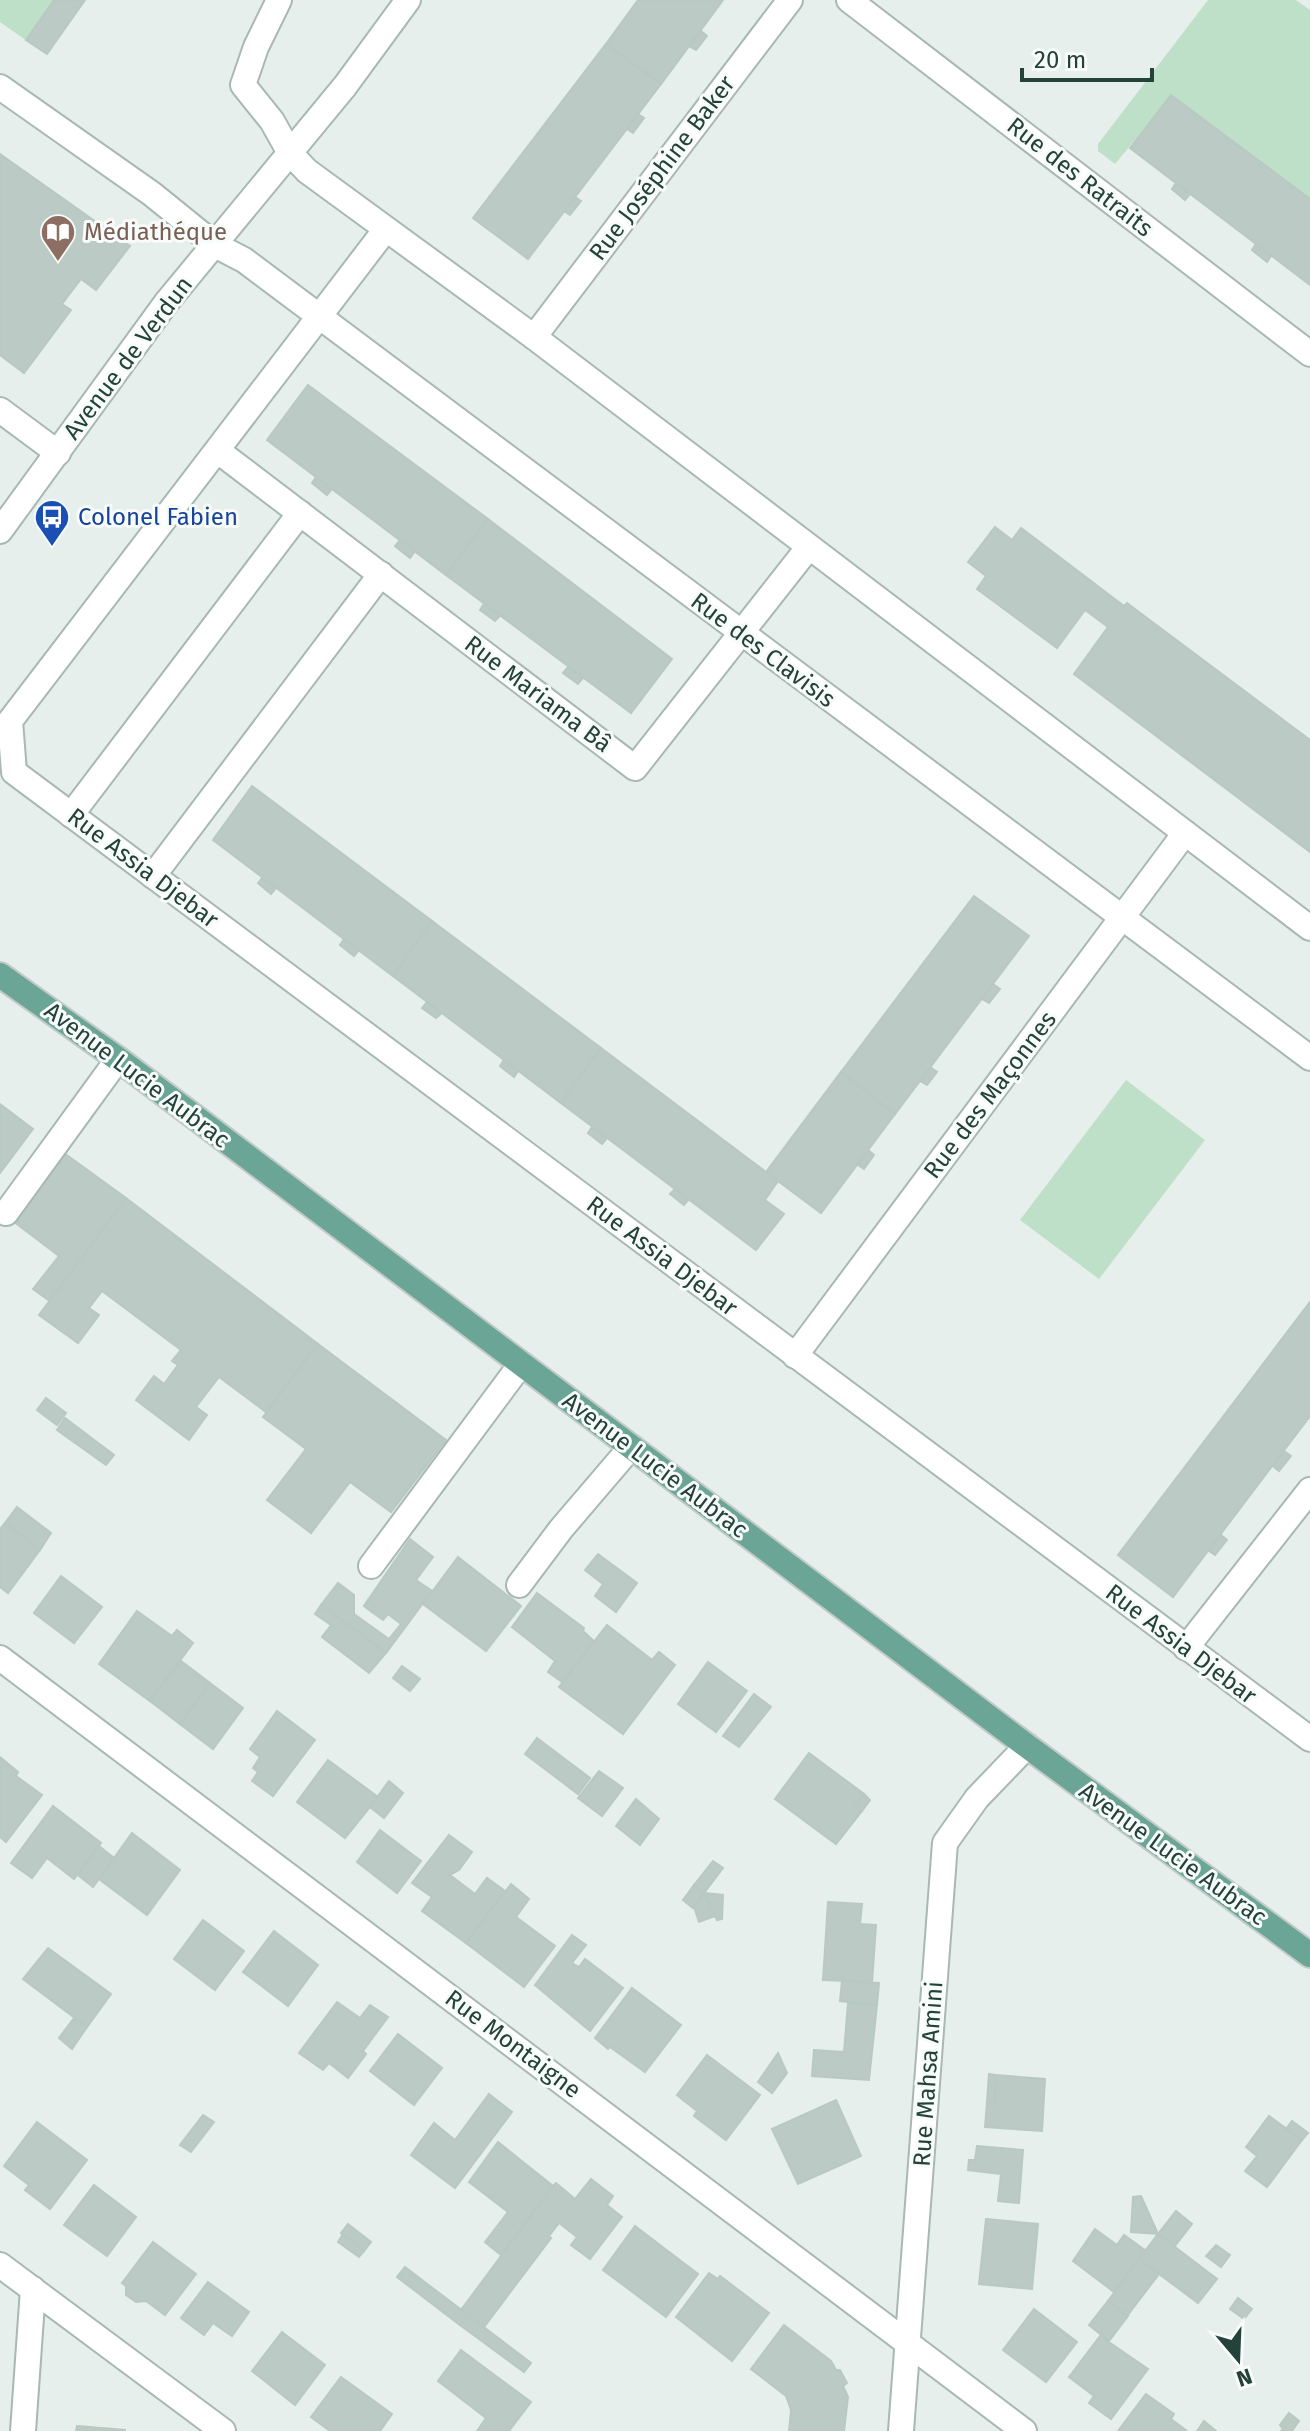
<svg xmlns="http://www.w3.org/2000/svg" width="1310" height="2431" font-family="'Fira Sans',sans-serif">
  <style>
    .green { fill: #bfe0c8 }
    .building { fill: #bbcac4; stroke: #b8c9c2; stroke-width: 2 }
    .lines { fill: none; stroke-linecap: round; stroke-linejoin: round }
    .service-casing { stroke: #a8b8b2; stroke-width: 28 }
    .pedestrian-casing { stroke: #a8b8b2; stroke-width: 28 }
    .minor-casing { stroke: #a8b8b2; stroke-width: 28 }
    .primary-casing { stroke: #c2cac8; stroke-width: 28 }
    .service { stroke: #fff; stroke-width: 24 }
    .pedestrian { stroke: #fff; stroke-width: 24 }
    .minor { stroke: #fff; stroke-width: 24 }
    .primary { stroke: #6aa596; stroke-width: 24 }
    .labels { text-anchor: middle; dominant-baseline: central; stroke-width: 6; stroke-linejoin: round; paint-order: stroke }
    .street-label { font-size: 24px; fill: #24423a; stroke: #f7fbf9 }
    .education-label { font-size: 24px; fill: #785e54; stroke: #f7fbf9; text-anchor: start }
    .transit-label { font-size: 24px; fill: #164399; stroke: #f7fbf9; text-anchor: start }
  </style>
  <rect width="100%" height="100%" fill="#e6efeb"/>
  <g class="green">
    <path d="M0 0H85L47 55 0 22Z"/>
    <path d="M1208 0H1296L1310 10V199L1172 95 1115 164 1098 151V144Z"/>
    <path d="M1126 1080 1205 1140 1099 1279 1020 1220Z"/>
  </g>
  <g class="building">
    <path d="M54 0H85L47 54 26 40Z"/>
    <path d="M638 0H723L661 84 606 44Z"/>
    <path d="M701 31 707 36 696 50 689 46Z"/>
    <path d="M606 44 661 84 528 259 473 218Z"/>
    <path d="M1171 95 1310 199V285L1130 148Z"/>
    <path d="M638 114 644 118 633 133 627 129Z"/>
    <path d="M0 154 130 246 96 290 81 279 62 304 71 310 24 373 0 355Z"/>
    <path d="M1176 183 1190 194 1185 200 1172 189Z"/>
    <path d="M575 197 581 201 570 215 564 211Z"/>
    <path d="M1256 244 1271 256 1267 262 1252 250Z"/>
    <path d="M308 385 488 519 446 575 267 440Z"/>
    <path d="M316 477 332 489 327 495 312 483Z"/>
    <path d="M488 519 672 659 631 713 446 575Z"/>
    <path d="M995 527 1012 540 1021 528 1124 606 1127 603 1310 740V852L1074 674 1108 627 1085 610 1057 648 977 589 986 576 968 562Z"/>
    <path d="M400 540 415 551 410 558 395 546Z"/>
    <path d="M484 604 501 615 495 621 480 610Z"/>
    <path d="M568 667 583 678 578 684 563 673Z"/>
    <path d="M252 786 432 921 393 976 213 840Z"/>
    <path d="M262 878 276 888 271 894 258 883Z"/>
    <path d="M974 896 1029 936 895 1114 841 1072Z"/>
    <path d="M432 921 601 1048 561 1103 393 976Z"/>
    <path d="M344 939 359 950 354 956 340 945Z"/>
    <path d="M993 984 1000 989 989 1003 982 999Z"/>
    <path d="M427 1002 442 1013 436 1018 422 1008Z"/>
    <path d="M601 1048 778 1181 765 1200 784 1214 756 1250 561 1103Z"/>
    <path d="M504 1060 518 1071 514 1077 500 1066Z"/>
    <path d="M930 1067 937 1072 927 1085 920 1081Z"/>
    <path d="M841 1072 895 1114 821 1213 766 1172Z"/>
    <path d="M0 1104 33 1129 0 1173Z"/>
    <path d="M592 1127 607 1138 602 1144 588 1133Z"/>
    <path d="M868 1150 874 1155 864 1169 858 1165Z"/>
    <path d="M64 1153 126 1198 50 1301 33 1289 59 1256 13 1221Z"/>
    <path d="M675 1189 689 1199 684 1205 670 1194Z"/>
    <path d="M126 1198 318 1344 266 1412 219 1377 196 1407 207 1415 189 1440 136 1400 154 1376 164 1384 178 1365 172 1361 181 1350 102 1291 89 1308 99 1315 78 1343 39 1315Z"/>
    <path d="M1310 1302V1416L1173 1597 1118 1555Z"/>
    <path d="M318 1344 446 1440 391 1512 350 1482 311 1533 267 1500 306 1449 263 1417Z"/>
    <path d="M46 1398 66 1413 57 1425 37 1410Z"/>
    <path d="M65 1418 114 1455 106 1465 57 1430Z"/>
    <path d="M1284 1451 1291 1456 1279 1471 1273 1466Z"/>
    <path d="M17 1507 51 1533 40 1550 5 1523Z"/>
    <path d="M5 1523 40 1550 8 1593 0 1587V1529Z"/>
    <path d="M1221 1535 1227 1540 1215 1555 1209 1551Z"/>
    <path d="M410 1539 433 1557 416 1580 432 1591 386 1653 321 1605 338 1583 354 1595V1614L389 1639 401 1624 388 1614 383 1620 372 1612 376 1606 368 1600Z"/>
    <path d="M598 1554 637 1583 616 1612 595 1596 603 1584 585 1570Z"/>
    <path d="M458 1557 521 1606 486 1651 423 1604Z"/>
    <path d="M61 1576 102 1607 74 1643 34 1613Z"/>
    <path d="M537 1593 584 1628 583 1631 594 1641 562 1682 548 1672 555 1661 512 1627Z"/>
    <path d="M368 1600 376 1606 372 1612 364 1606Z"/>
    <path d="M321 1605 386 1653 369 1673 322 1637 331 1625 315 1614Z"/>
    <path d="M137 1611 172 1636 177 1630 193 1643 150 1701 99 1664Z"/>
    <path d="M607 1625 652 1660 659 1652 675 1665 623 1734 559 1687Z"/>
    <path d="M181 1661 210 1683 180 1724 150 1701Z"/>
    <path d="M708 1662 747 1691 716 1732 678 1704Z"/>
    <path d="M402 1666 420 1679 410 1691 393 1678Z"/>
    <path d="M210 1683 243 1708 213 1749 180 1724Z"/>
    <path d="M754 1694 771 1707 739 1747 723 1736Z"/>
    <path d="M277 1711 315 1740 273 1796 252 1781 258 1772 253 1768 260 1757 250 1749Z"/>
    <path d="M537 1738 590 1778 578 1794 525 1754Z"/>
    <path d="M809 1753 864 1794 855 1806 862 1811 836 1844 775 1799Z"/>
    <path d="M0 1757 18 1772 16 1776 42 1795 6 1842 0 1837Z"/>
    <path d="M328 1760 378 1797 345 1838 297 1802Z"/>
    <path d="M599 1771 623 1788 602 1816 578 1798Z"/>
    <path d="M389 1781 403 1793 384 1818 370 1807Z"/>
    <path d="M864 1794 870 1800 862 1811 855 1806Z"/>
    <path d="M636 1799 659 1819 640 1845 616 1826Z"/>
    <path d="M53 1806 101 1843 74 1879 47 1858 32 1878 11 1863Z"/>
    <path d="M380 1830 421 1861 397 1893 357 1862Z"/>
    <path d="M132 1833 180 1870 147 1915 99 1879Z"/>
    <path d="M449 1835 472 1852 459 1870 450 1875 475 1894 487 1878 505 1891 466 1943 422 1911 432 1897 412 1883Z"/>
    <path d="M99 1846 114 1858 93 1887 78 1875Z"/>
    <path d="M713 1861 723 1868 704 1893 694 1885Z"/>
    <path d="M511 1884 529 1899 516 1917 555 1946 524 1987 466 1943Z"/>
    <path d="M694 1885 704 1893 693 1908 683 1900Z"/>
    <path d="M704 1893 723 1895 722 1919 717 1920Z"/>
    <path d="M704 1893 715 1916 699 1922 694 1907Z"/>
    <path d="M828 1902 862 1904 860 1924 876 1925 872 1982 823 1980Z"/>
    <path d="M203 1920 244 1951 215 1990 174 1959Z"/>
    <path d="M274 1931 318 1965 288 2006 243 1972Z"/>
    <path d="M572 1935 586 1945 572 1963 579 1967 585 1959 623 1988 590 2031 535 1985Z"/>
    <path d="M48 1948 111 1994 87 2027 23 1979Z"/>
    <path d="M842 1981 879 1983 877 2005 840 2001Z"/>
    <path d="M632 1988 681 2025 645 2072 610 2047 608 2049 595 2038Z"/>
    <path d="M337 2002 360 2018 370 2005 388 2017 363 2051 366 2054 348 2078 329 2063 323 2070 299 2053Z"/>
    <path d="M848 2003 877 2005 869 2080 812 2076 814 2050 844 2052Z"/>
    <path d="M74 2018 87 2027 72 2049 59 2038Z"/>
    <path d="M398 2034 442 2068 414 2105 370 2071Z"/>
    <path d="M778 2053 787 2073 772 2093 758 2082Z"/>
    <path d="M707 2055 760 2095 726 2140 694 2116 697 2111 677 2095Z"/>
    <path d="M989 2074 996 2075 995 2104 987 2102Z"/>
    <path d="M996 2075 1045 2079 1042 2131 985 2127 987 2102 995 2104Z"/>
    <path d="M489 2094 512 2112 455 2188 411 2155 434 2123 455 2140Z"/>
    <path d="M836 2100 861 2156 798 2184 772 2129Z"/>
    <path d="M203 2115 214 2122 191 2152 180 2145Z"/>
    <path d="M1269 2116 1302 2140 1267 2187 1245 2171 1257 2156 1246 2147Z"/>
    <path d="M1292 2121 1308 2133 1302 2140 1286 2129Z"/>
    <path d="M37 2122 87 2160 50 2209 25 2190 29 2185 4 2166Z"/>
    <path d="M498 2142 553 2186 501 2255 485 2242 508 2212 469 2182Z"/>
    <path d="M977 2146 1023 2150 1019 2203 998 2201 1001 2174 968 2170 969 2160H975Z"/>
    <path d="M591 2179 613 2196 607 2205 622 2217 590 2259 571 2245 577 2237 559 2223 549 2236 551 2238 484 2327 461 2310 553 2186 556 2183 575 2199Z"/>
    <path d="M94 2185 136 2217 107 2256 64 2225Z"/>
    <path d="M1141 2196 1158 2234 1131 2232 1133 2197Z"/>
    <path d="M1176 2211 1192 2224 1175 2246 1158 2234Z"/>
    <path d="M986 2219 1038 2224 1032 2289 979 2284Z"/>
    <path d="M348 2224 371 2242 364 2251 341 2233Z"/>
    <path d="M635 2226 698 2274 666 2317 603 2270Z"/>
    <path d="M1095 2229 1117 2245 1124 2235 1146 2251 1114 2292 1073 2261Z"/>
    <path d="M343 2234 364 2251 359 2257 338 2242Z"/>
    <path d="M1158 2234 1217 2279 1198 2303 1139 2259Z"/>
    <path d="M153 2242 196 2274 165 2315 146 2301 136 2302 126 2295V2286L122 2283Z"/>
    <path d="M1216 2245 1230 2255 1221 2267 1206 2256Z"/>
    <path d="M1139 2259 1159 2274 1127 2316 1108 2301Z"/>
    <path d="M405 2267 468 2315 460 2325 397 2277Z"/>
    <path d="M709 2273 718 2279 720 2276 769 2313 732 2361 676 2317Z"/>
    <path d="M208 2282 249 2312 232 2336 213 2323 204 2335 181 2318Z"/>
    <path d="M1238 2298 1252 2309 1244 2319 1230 2309Z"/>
    <path d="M1108 2301 1128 2316 1109 2341 1089 2325Z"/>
    <path d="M1034 2309 1077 2342 1046 2382 1003 2350Z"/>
    <path d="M468 2315 531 2363 524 2372 460 2325Z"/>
    <path d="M784 2325 831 2361 836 2370H840L847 2383 843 2386 848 2397 844 2431H789L791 2410 786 2396 751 2369Z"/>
    <path d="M282 2332 325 2365 295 2405 252 2371Z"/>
    <path d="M1100 2336 1148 2369 1111 2419 1089 2403 1094 2396 1069 2377Z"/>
    <path d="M461 2350 531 2402 509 2431H477L486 2418 438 2381Z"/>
    <path d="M341 2377 392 2414 380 2431H330L311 2417Z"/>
    <path d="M1146 2394 1174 2414 1171 2419 1187 2431H1118Z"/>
    <path d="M1289 2413 1299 2421 1292 2431H1281L1283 2429 1280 2425Z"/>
    <path d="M1204 2421 1216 2431H1197Z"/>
    <path d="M77 2426 125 2430V2431H76Z"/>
  </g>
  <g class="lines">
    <g class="service-casing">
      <g id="service">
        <path d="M71 815 300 513"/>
        <path d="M153 876 381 574"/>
        <path d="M6 1213 118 1059"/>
        <path d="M371 1566 521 1364"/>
        <path d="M519 1585 561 1529 631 1447"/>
      </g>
    </g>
    <g class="pedestrian-casing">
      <path id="pedestrian" d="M0 410 58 453"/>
    </g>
    <g class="minor-casing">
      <g id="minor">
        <path d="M279 0 256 47 243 85 272 121 290 153 307 171 534 337 1310 928"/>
        <path d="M849 0 1310 354"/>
        <path d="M0 87 152 194 215 245 244 260 1310 1058"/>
        <path d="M386 229 10 721 14 772 1310 1739"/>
        <path d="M534 337 790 0"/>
        <path d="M218 451 635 768 808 548"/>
        <path d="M0 531 166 303 345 86 408 0"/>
        <path d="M795 1356 1185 833"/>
        <path d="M1186 1648 1310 1490"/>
        <path d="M0 1658 1024 2431"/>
        <path d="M0 2265 223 2431"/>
        <path d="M23 2431 33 2289"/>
        <path d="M901 2431 945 1843 977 1798 1027 1746"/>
      </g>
    </g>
    <g class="primary-casing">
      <path id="primary" d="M0 975 118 1059 1027 1746 1310 1955"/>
    </g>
    <use href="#service" class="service"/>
    <use href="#pedestrian" class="pedestrian"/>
    <use href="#minor" class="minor"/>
    <use href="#primary" class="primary"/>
  </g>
  <defs>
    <g id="library-pin" transform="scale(1.8)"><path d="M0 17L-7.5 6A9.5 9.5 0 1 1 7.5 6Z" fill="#8d6e63" stroke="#f7fbf9"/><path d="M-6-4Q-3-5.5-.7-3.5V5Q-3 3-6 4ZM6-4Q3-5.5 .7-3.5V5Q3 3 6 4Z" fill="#fff"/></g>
    <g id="bus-pin" transform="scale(1.8)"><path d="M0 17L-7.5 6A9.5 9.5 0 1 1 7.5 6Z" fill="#1a4fb4" stroke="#f7fbf9"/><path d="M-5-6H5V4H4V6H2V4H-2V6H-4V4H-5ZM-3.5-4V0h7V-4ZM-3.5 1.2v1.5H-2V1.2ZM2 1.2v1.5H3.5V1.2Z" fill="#fff"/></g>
  </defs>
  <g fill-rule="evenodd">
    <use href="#library-pin" x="58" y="232"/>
    <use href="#bus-pin" x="52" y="517"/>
  </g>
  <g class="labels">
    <g class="street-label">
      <text transform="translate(662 168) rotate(-53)">Rue Joséphine Baker</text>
      <text transform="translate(1080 177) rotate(38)">Rue des Ratraits</text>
      <text transform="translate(128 358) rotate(-53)">Avenue de Verdun</text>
      <text transform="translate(763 650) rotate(37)">Rue des Clavisis</text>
      <text transform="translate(538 694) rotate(37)">Rue Mariama Bâ</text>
      <text transform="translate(143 868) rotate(37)">Rue Assia Djebar</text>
      <text transform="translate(137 1075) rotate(37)">Avenue Lucie Aubrac</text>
      <text transform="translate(990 1095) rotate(-53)">Rue des Maçonnes</text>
      <text transform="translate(662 1256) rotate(37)">Rue Assia Djebar</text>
      <text transform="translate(655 1465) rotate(37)">Avenue Lucie Aubrac</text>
      <text transform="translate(1181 1644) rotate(37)">Rue Assia Djebar</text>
      <text transform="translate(1173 1854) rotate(36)">Avenue Lucie Aubrac</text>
      <text transform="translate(513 2044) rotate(37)">Rue Montaigne</text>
      <text transform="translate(928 2074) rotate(-86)">Rue Mahsa Amini</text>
    </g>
    <g class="education-label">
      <text x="84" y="232">Médiathéque</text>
    </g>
    <g class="transit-label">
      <text x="78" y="517">Colonel Fabien</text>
    </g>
  </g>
  <g transform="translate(1238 2359) rotate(161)" stroke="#f7fbf9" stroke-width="6" paint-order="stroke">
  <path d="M0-6L14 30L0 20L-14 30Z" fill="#24423a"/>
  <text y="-12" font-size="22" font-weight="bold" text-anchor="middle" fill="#24423a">N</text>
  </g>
  <path d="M1022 68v12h130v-12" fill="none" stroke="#24423a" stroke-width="4"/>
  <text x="1034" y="68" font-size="24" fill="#24423a" stroke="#f7fbf9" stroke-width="6" paint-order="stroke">20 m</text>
</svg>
